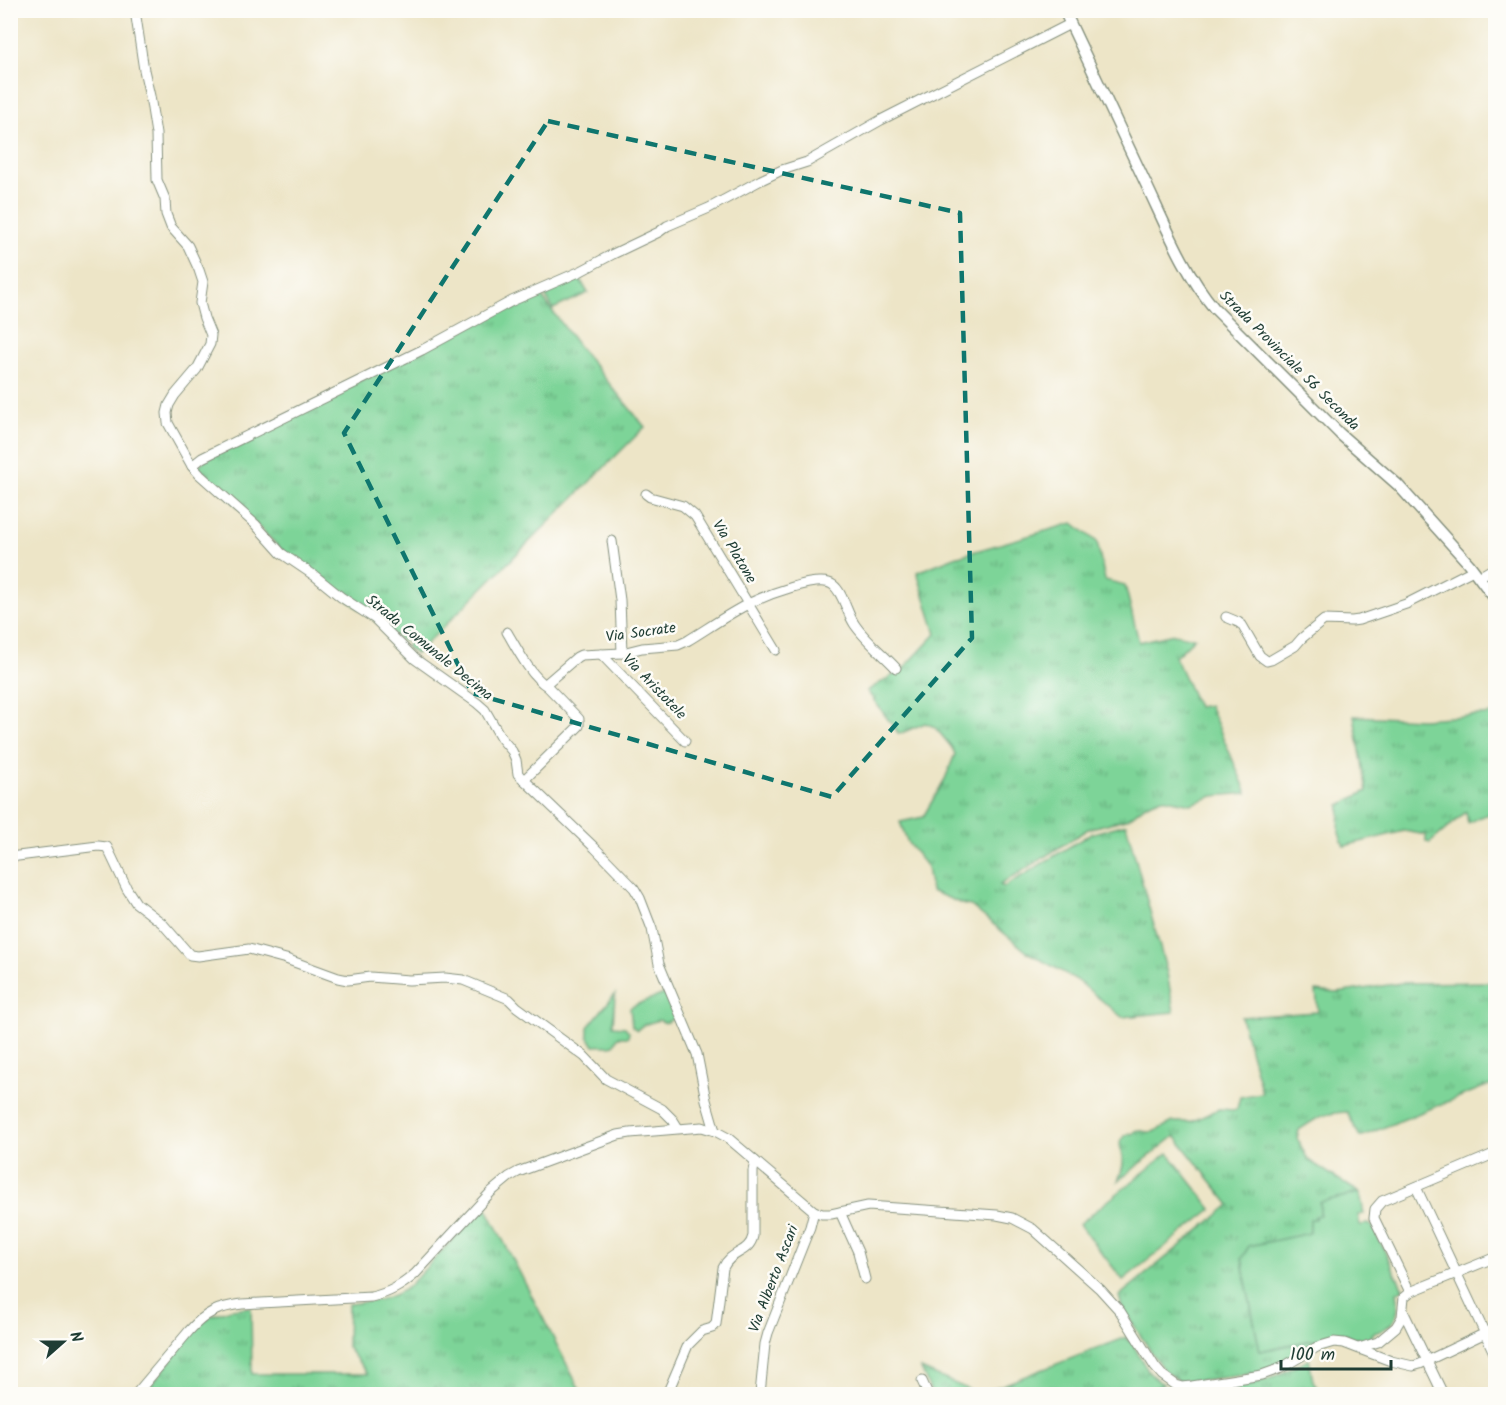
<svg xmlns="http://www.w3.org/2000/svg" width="1506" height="1405" font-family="Kalam,sans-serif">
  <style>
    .grass { fill: url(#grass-tufts); stroke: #4e8866; stroke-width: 1.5 }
    .garden { fill: #7dd498; stroke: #4e8866; stroke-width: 1.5 }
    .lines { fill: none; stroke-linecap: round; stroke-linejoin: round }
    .minor-casing { stroke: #86917e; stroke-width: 11 }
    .tertiary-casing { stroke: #86917e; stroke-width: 13 }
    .minor { stroke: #fff; stroke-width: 9 }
    .tertiary { stroke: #fff; stroke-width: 10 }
    .marked { fill: none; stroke: #0f766e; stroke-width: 4.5; stroke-dasharray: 12 8; stroke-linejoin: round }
    .labels { text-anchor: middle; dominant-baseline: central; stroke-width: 5; stroke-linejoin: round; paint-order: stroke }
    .street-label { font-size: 15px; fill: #1f3d34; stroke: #fdfcf7 }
  </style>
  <defs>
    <pattern id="grass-tufts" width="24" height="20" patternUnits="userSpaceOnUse" patternTransform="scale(1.5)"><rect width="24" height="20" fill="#7dd498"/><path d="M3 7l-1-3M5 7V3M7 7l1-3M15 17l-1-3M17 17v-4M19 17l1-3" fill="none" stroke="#66ad7d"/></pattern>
  </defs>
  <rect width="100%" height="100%" fill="#fdfcf7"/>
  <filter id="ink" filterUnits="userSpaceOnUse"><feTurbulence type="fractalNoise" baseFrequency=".0167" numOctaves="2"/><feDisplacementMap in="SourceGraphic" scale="12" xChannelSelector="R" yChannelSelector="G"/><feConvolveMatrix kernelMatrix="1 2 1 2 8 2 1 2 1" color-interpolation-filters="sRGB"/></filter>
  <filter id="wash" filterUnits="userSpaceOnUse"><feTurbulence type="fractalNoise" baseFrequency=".008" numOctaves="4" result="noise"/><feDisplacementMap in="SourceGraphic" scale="24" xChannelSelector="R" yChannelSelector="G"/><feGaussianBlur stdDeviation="1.35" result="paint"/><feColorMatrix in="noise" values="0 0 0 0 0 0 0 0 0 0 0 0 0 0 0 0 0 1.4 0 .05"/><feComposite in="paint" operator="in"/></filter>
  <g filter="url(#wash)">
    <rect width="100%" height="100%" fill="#ede5c7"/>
    <g class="grass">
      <path d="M539 293 579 347 645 427 416 654 406 647 409 643 406 640 402 641 283 551 198 467 204 460 487 316Z"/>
      <path d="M1073 523 1097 542 1105 580 1125 585 1139 642 1174 634 1195 638 1175 657 1198 707 1209 705 1247 793 1213 796 1191 804 1162 798 1147 804 1129 818 1088 829 1000 885 1004 887 1090 834 1126 824 1167 973 1174 1012 1122 1017 1077 980 1027 952 971 906 965 905 931 891 927 867 908 843 900 822 923 817 945 779 955 754C951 744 950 746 944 738 937 730 937 727 925 723L899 734 867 691 903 669 936 634 917 572 955 557Z"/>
      <path d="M1495 714V811L1468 823 1466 812 1430 843 1426 842V835L1404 831 1344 846 1339 833 1340 805 1367 791 1354 716 1422 719Z"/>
      <path d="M1495 982V1085L1484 1087 1360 1137 1347 1112C1323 1113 1318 1117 1299 1130L1297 1138 1308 1160 1360 1193 1320 1202V1215L1315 1219 1310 1220V1233L1250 1246 1243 1268 1260 1351 1324 1338 1325 1341 1310 1346 1280 1364 1259 1373 1186 1382 1178 1380 1164 1371 1122 1308 1119 1296 1230 1205 1175 1136 1118 1181C1120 1175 1123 1169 1123 1162 1125 1149 1112 1144 1129 1133L1132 1134 1137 1130 1147 1132H1153L1173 1122H1191L1219 1109 1233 1110 1237 1109 1240 1097 1262 1093 1241 1017 1318 1012 1316 991 1337 993 1401 983Z"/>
      <path d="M485 1205 582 1394H144L197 1327 210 1316 231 1309 251 1307 252 1374H368L347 1347 348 1304C370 1302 390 1300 408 1287Z"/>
      <path d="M1127 1337 1128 1341 1131 1340C1139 1354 1148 1378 1164 1384L1141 1394H932L921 1369 979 1394Z"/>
      <path d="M1309 1359 1313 1381 1322 1394H1150L1169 1386 1175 1390 1187 1391 1251 1384 1272 1378Z"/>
    </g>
    <g class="garden">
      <path d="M578 276 588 293 553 309 543 291Z"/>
      <path d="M615 994 613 1026 625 1027 629 1032 628 1037H618L614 1045C607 1047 601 1045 594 1046L588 1036V1027Z"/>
      <path d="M664 994 667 995 677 1017 665 1023 659 1020 643 1025 637 1030 632 1026 630 1008C639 1002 653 999 664 994Z"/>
      <path d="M1168 1153 1212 1209 1123 1280 1079 1224Z"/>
      <path d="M1360 1193 1364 1214 1358 1215 1360 1225 1369 1224 1373 1227 1403 1289 1397 1292C1401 1315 1395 1328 1371 1334L1372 1338 1360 1341 1359 1338C1353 1340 1349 1338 1344 1333L1260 1351 1243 1267H1244L1242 1258 1249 1246 1310 1233V1219H1315V1216L1320 1215V1202Z"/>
    </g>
  </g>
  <g filter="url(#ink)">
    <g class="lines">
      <g class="minor-casing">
        <g id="minor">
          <path d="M132 10 136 17 144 70 150 96 156 134 157 180 165 199 166 214 171 227 188 246 199 270 203 282 200 303 204 318 211 335 210 344 197 369 175 395 169 405 167 413 168 423 192 466 200 475 255 524 281 553 315 576 341 597 375 619 415 659 477 703 485 710 501 738 512 751 516 760 518 774 595 848 634 888 640 898 652 929 659 964 697 1054 706 1100 715 1131"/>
          <path d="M192 466 202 458 422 350 512 301 581 271 613 254 659 232 667 226 709 208 761 180 782 170 807 162 881 120 1070 24"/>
          <path d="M646 494 650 497 683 506 695 516 776 650"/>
          <path d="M612 541 620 600 622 653"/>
          <path d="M1479 577 1496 567"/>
          <path d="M1226 617 1238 622 1242 625 1260 656 1267 661 1271 660 1295 646 1302 638 1324 620 1352 621 1359 620 1406 604 1473 570"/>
          <path d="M507 632C516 647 531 677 547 686"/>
          <path d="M601 654 685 741"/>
          <path d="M524 780 579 726V719L547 686 548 682 577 657 581 655 622 653 642 648 678 645 687 641C707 629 728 614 750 603 765 596 819 574 833 585 843 592 847 614 855 625 866 641 883 654 896 668"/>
          <path d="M10 857 98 846 107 847 127 889 136 903 162 923 190 955 198 956 249 949 286 959 338 978 348 980 370 977 409 980 445 978 463 980 509 999 517 1007 584 1056 606 1079 662 1109 673 1120 678 1128"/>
          <path d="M1416 1187 1496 1357"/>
          <path d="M840 1212 858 1252 865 1279"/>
          <path d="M1410 1292 1374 1218 1375 1209 1382 1201 1496 1153"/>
          <path d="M1403 1311 1443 1394"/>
          <path d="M1359 1348 1378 1342 1396 1327 1402 1317 1404 1297 1410 1292 1496 1257"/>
          <path d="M922 1381 928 1394"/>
          <path d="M136 1394 189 1331C206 1312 218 1307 242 1304L371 1297C389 1293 401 1286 415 1274L491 1192 509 1177 518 1172 618 1135 630 1133 702 1127 715 1131 728 1138 814 1211 822 1214H831L868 1206 997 1215 1012 1218 1033 1229 1100 1289 1120 1311 1155 1367 1162 1375 1176 1385 1183 1387 1192 1386 1262 1375 1281 1368 1317 1347 1334 1342 1344 1343 1391 1361 1413 1366 1420 1364 1496 1328"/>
          <path d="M667 1394 688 1345 702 1331 712 1328 716 1324 723 1268C731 1250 749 1254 753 1236V1171L755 1161"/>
          <path d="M760 1394 765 1344 768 1333 810 1227 814 1211"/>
        </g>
      </g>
      <g class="tertiary-casing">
        <path id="tertiary" d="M1064 10C1091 68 1119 126 1146 184 1166 226 1184 272 1214 308L1340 434 1398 485 1469 564 1496 600"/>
      </g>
      <use href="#minor" class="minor"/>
      <use href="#tertiary" class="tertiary"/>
    </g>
  </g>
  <path class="marked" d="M548 121 960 213 972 638 832 797 472 693 344 433Z"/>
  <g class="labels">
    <g class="street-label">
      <text transform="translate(1289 361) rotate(45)">Strada Provinciale 56 Seconda</text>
      <text transform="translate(734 552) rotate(59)">Via Platone</text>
      <text transform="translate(641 633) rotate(-8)">Via Socrate</text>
      <text transform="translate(429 648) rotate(39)">Strada Comunale Decima</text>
      <text transform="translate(654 687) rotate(46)">Via Aristotele</text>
      <text transform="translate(774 1279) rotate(-69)">Via Alberto Ascari</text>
    </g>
  </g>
  <rect width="1506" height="1405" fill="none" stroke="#fdfcf7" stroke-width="36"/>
  <g transform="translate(63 1342) rotate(69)" stroke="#fdfcf7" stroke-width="4.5" paint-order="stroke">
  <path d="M0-4.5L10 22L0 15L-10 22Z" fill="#1f3d34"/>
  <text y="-9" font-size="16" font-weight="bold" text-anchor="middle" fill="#1f3d34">N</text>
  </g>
  <path d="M1281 1360v9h110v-9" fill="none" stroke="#1f3d34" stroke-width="3"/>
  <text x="1290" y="1360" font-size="18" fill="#1f3d34" stroke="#fdfcf7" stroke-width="4.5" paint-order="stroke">100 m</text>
</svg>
